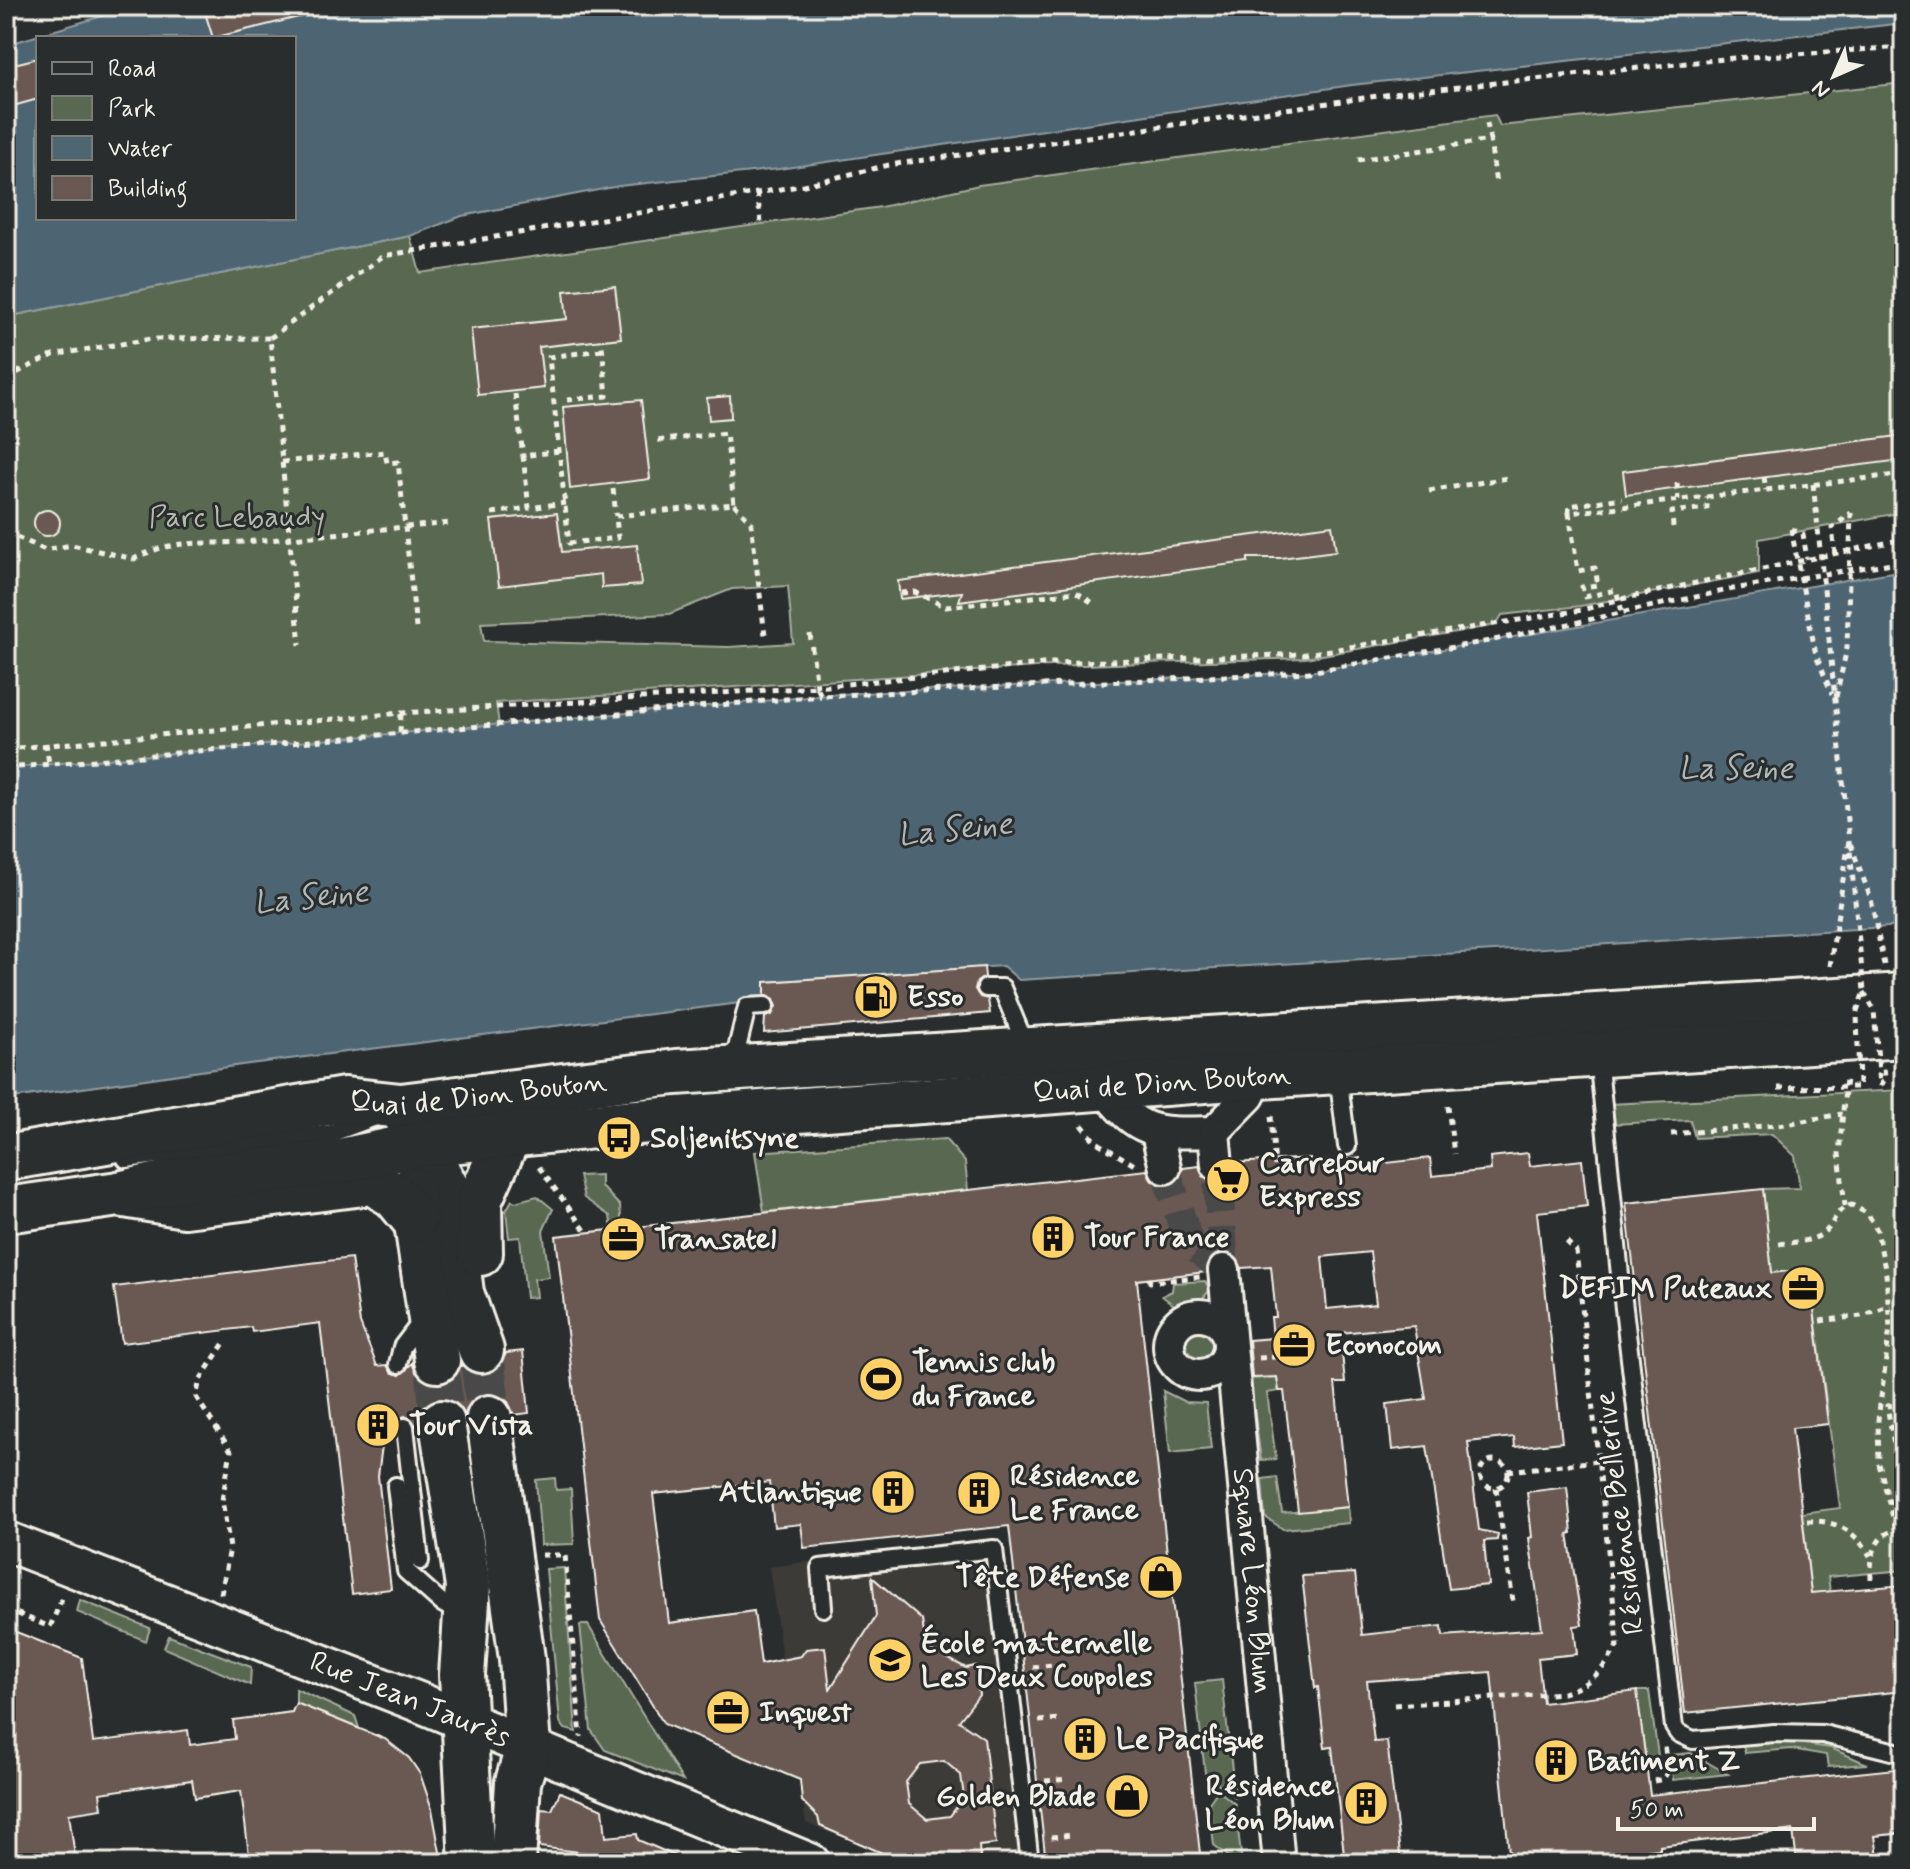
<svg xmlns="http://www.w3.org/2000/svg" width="1910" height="1869" font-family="Mynerve,sans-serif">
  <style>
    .built { fill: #3d3a39 }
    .green { fill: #586851; stroke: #a6ac9c; stroke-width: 2; fill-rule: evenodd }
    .water { fill: #4e6572; stroke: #909da1; stroke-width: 2; fill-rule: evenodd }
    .building { fill: #6a5952; stroke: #f4f1e8; stroke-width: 2; fill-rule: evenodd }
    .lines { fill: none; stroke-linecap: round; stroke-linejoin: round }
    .minor-tunnel { stroke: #484a4a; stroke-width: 30; stroke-dasharray: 30 15; stroke-linecap: butt }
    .secondary-tunnel { stroke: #484a4a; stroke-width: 44; stroke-dasharray: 44 22; stroke-linecap: butt }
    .service-casing { stroke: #f4f1e8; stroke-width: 22 }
    .minor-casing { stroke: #f4f1e8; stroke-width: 36 }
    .tertiary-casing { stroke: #f4f1e8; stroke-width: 44 }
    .secondary-casing { stroke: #f4f1e8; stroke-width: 50 }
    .primary-casing { stroke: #f4f1e8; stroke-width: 50 }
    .path { stroke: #f4f1e8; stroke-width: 5; stroke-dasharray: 6 6; stroke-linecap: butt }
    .service { stroke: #2a2d2e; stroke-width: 16 }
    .minor { stroke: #2a2d2e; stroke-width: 30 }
    .tertiary { stroke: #2a2d2e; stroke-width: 38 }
    .secondary { stroke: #2a2d2e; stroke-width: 44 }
    .primary { stroke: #2a2d2e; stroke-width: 44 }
    .path-bridge { stroke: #f4f1e8; stroke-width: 5; stroke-dasharray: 6 6; stroke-linecap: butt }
    .labels { text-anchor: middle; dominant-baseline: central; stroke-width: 6; stroke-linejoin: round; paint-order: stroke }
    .park-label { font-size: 30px; fill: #b6baac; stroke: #2a2d2e }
    .poi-label { font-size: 30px; font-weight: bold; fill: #f4f1e8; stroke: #2a2d2e; text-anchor: start }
    .street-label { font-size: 30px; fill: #f4f1e8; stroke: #2a2d2e }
    .water-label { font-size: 32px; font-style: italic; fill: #b2b9b9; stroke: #2a2d2e }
  </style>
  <rect width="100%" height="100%" fill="#2a2d2e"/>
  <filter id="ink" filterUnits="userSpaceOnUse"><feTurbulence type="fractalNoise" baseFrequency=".0125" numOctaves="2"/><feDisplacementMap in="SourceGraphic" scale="16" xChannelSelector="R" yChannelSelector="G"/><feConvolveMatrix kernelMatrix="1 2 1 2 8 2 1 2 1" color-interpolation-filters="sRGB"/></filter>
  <g filter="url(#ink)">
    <path class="built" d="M984 1538 1019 1863H906L806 1823 769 1567Z"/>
    <g class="green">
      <path d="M1904 83V512L1759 539V573L1580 606 1502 615 1496 625 1305 658 1051 666 496 703 499 725 6 768V317L410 236 420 273 881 207 979 185 1495 115 1500 126ZM788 586 793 643 729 647 484 641 481 623 669 614 732 589Z"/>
      <path d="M1903 1090 1904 1570 1828 1577 1830 1592 1811 1593 1802 1513 1840 1508 1809 1269 1772 1273 1763 1189 1800 1188 1795 1156 1772 1134 1695 1138 1690 1120 1612 1124 1608 1104Z"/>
      <path d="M945 1139 965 1162 968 1190 764 1212 755 1152Z"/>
      <path d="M601 1175V1186L620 1206 622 1228 612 1230 610 1216 584 1198 579 1176Z"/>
      <path d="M537 1196 553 1209 543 1231 549 1277 534 1279 536 1297 526 1298 520 1237 509 1238 506 1211 512 1200 515 1202Z"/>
      <path d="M1205 1281 1210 1290 1202 1299 1174 1305 1162 1296 1172 1291 1173 1283Z"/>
      <circle cx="1200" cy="1342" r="17"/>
      <path d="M1277 1377 1279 1391 1267 1393 1276 1459 1261 1460 1250 1379Z"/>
      <path d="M1163 1391 1185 1402 1206 1403 1211 1449 1170 1453Z"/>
      <path d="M1277 1477 1282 1513 1348 1507 1349 1523 1283 1529 1265 1517 1262 1479Z"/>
      <path d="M555 1478 556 1490 571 1489 574 1544 541 1545 536 1480Z"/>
      <path d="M564 1568 576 1732 565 1729 560 1722 546 1569Z"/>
      <path d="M80 1600 150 1628 146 1641 77 1612Z"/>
      <path d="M580 1625H588L683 1781 605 1750 591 1730Z"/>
      <path d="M169 1636 251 1667 250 1685 164 1648Z"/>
      <path d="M1222 1680 1235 1797 1205 1773 1195 1683Z"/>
      <path d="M296 1689 355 1716 359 1728 296 1703Z"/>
      <path d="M1637 1691H1649L1660 1770 1647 1771Z"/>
      <path d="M1789 1742 1831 1748 1867 1764 1828 1767 1826 1755 1791 1749 1745 1753 1743 1745Z"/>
      <path d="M1691 1753 1728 1774 1673 1780 1671 1755Z"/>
      <path d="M1218 1790 1235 1804 1242 1863H1225L1229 1857 1214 1845 1209 1803Z"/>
    </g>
    <g class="water">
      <path d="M135 6H1904V23L1352 85 779 169 619 186 462 216 410 236 6 317V45ZM38 38H294V218H38Z"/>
      <path d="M1904 570V926L1019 980 1003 966 766 982 764 1000 249 1064 6 1099V768L840 694 1309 672Z"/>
    </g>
    <g class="building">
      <path d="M203 6H314L315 13 213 38Z"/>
      <path d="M38 58V99L6 108V66Z"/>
      <path d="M615 286 621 338 539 347 544 388 478 395 471 329 567 319 564 291Z"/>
      <path d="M730 396 731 418 709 420 707 398Z"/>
      <path d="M641 400 650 479 570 489 563 407Z"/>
      <path d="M1898 436 1902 460 1626 495 1623 471Z"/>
      <circle cx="47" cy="523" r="13"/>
      <path d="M557 513 562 552 637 545 641 585 602 588 601 574 499 586 491 520Z"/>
      <path d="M1332 525 1336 551 1280 558H1248V562L959 601 962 592 900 599 898 581Z"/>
      <path d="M984 967 985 977 977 982 975 989 980 997 988 999 990 1013 764 1033 765 1017 772 1015 776 1006 774 999 765 995V982Z"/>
      <path d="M1528 1153 1530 1166 1582 1160 1587 1206 1537 1212 1562 1442 1515 1447 1514 1437 1468 1442 1479 1530 1498 1534 1497 1540 1484 1541 1488 1585 1449 1589 1427 1446 1392 1450 1387 1404 1426 1399 1414 1326 1340 1333 1345 1383H1335L1348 1507 1298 1512 1284 1391H1279L1277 1377 1252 1378 1249 1340 1273 1338 1271 1317H1276L1271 1266 1242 1268 1232 1254 1222 1252 1208 1262 1206 1272 1137 1280 1201 1863H1046L1009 1526 804 1548 801 1524 774 1527 769 1482 653 1494 669 1623 754 1611 761 1664 801 1656 806 1649 825 1647 830 1689 876 1616 872 1577 922 1620 926 1647 966 1668 975 1666 979 1695 959 1721 984 1738 996 1844 979 1846 980 1857 969 1858 970 1863H905L820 1826 818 1817 802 1801 800 1780 664 1724 600 1620 556 1236 1147 1170 1152 1181 1168 1186 1178 1181 1183 1168 1199 1166 1203 1176 1218 1183 1228 1179 1235 1163 1310 1158V1163L1360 1158 1361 1166 1430 1158 1432 1176 1491 1170 1490 1157ZM1370 1252 1376 1304 1327 1309 1322 1257ZM944 1761 961 1775 964 1797 950 1816 927 1819 909 1804 906 1782 920 1764Z"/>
      <path d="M1763 1189 1772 1273 1809 1269 1828 1424 1792 1428 1811 1593 1904 1585V1691L1685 1713 1626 1203Z"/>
      <path d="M351 1258 360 1323 377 1366 387 1365 391 1372 400 1375 412 1363 418 1376 429 1383 440 1385 453 1379 461 1364 476 1374H489L500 1366 506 1353 523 1351 529 1413 514 1415 508 1402 498 1395 486 1393 474 1398 465 1415 452 1400 439 1398 426 1404 418 1415 417 1426 405 1416 398 1419 394 1428 384 1430 378 1476 391 1589 352 1594 320 1323 252 1332 251 1327 122 1343 114 1287Z"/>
      <path d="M1567 1487 1572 1533 1568 1534 1582 1625 1574 1626 1577 1654 1538 1658 1543 1703 1637 1691 1650 1795 1904 1768V1833L1875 1836 1879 1863H1797L1793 1830 1660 1846V1849L1634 1852 1635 1863H1510L1491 1672 1367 1681 1374 1742 1387 1741 1401 1863H1345L1332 1747 1325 1748 1318 1687 1315 1688 1302 1576 1355 1573 1362 1635 1442 1626 1443 1636 1542 1629 1529 1538 1532 1537 1527 1492Z"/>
      <path d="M6 1628 82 1658 93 1742 188 1730 190 1745 235 1739 233 1720 292 1712 296 1703 385 1739 409 1758 420 1774 432 1809 442 1863H250L241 1791 195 1798 192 1780 100 1793 102 1809 69 1814 76 1863H6Z"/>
      <path d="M560 1792 603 1809 606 1837 637 1834 638 1840 692 1863H609L608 1856 539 1847 541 1809 552 1810Z"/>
    </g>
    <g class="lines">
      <path class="minor-tunnel" d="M1165 1168 1188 1241 1224 1270 1217 1165"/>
      <g class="secondary-tunnel">
        <path d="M482 1355 489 1418"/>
        <path d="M437 1360 442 1423"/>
      </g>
      <g class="service-casing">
        <g id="service">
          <path d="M986 988H1002L1027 1049"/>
          <path d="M1598 1056 1620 1275 1674 1727 1678 1733 1693 1740 1774 1733 1823 1734 1904 1754"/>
          <path d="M733 1065 747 1007 765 1006"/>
          <path d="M1338 1074 1347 1146"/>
          <path d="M126 1159 332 1133 381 1115"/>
          <path d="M398 1364 402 1347 425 1317"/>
          <path d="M405 1427 420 1561"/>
          <path d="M396 1486 406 1571 442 1603 463 1615"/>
          <path d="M823 1608 820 1568 994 1549 1030 1863"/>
        </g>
      </g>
      <g class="minor-casing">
        <g id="minor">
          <path d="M1105 1089C1138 1137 1161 1133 1214 1132L1249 1096 1259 1076"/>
          <path d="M1214 1132 1217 1165"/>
          <path d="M1157 1133 1165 1168"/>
          <path id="s1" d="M1224 1270 1279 1863"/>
          <circle cx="1199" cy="1345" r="30"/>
        </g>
      </g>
      <g class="tertiary-casing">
        <g id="tertiary">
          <path id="s2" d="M6 1541 421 1703 810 1863"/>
        </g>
      </g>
      <g class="secondary-casing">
        <g id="secondary">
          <path d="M404 1112 448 1191 461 1293 481 1350"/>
          <path d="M412 1189 437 1360"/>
          <path d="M119 1194 185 1205 372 1182 395 1196 414 1219"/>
          <path d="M480 1253 479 1201 509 1135"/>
          <path d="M489 1418 522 1659 528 1749 518 1782 513 1863"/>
          <path d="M442 1423 468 1586 462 1675 472 1863"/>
        </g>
      </g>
      <g class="primary-casing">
        <g id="primary">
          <path id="s3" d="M6 1158 345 1100 401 1106 676 1072 1904 996"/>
          <path id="s4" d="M6 1210 119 1194 181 1180 336 1162 421 1144 624 1123 1259 1076 1904 1035"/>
        </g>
      </g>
      <g class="path">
        <path d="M1487 123 1490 140"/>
        <path d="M1358 160 1490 140 1496 184"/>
        <path d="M757 193 761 222"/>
        <path d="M270 338 383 256 804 185 889 165 1392 94 1734 58 1904 47"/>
        <path d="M602 350 549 357 569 543 618 538 616 516 734 504 726 433 655 441"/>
        <path d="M6 378 53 355 151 339 270 338 300 645"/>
        <path d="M515 394 523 456"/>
        <path d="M567 400 607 396 602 345"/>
        <path d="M559 451 523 456 529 508 565 503"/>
        <path d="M282 462 385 452 387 463 398 462 405 527 452 523"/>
        <path d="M1764 477 1766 490"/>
        <path d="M1677 483 1678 500"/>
        <path d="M1813 484 1817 519"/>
        <path d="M613 489 616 516"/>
        <path d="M1429 491 1508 478"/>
        <path d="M734 504 751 522 765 635"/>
        <path d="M492 513 529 508"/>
        <path d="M1569 513V506L1622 498"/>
        <path d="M1673 527 1672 512 1707 508V497"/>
        <path d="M1791 529 1803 534 1807 559"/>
        <path d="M6 532 45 550 72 545 134 559C174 538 201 545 243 542 297 538 351 532 405 527L416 628"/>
        <path d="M1835 554 1832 528 1851 513"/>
        <path d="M901 593 915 592 946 607 1076 592 1096 605"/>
        <path d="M1622 611 1616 590 1585 597 1582 587 1598 585 1595 568 1578 571 1569 513 1904 474"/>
        <path d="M810 634 817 687 1052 663 1306 654 1582 610 1621 599 1904 539"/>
        <path d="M400 732 401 713"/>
        <path d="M46 743 49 764"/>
        <path d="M6 749 401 713 817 687 821 696 1309 672 1489 641 1733 589 1904 561"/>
        <path d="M6 768 821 696"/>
        <path d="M1830 966 1849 840 1871 899 1884 965"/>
        <path d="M1880 1086 1885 1078 1884 1068"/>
        <path d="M1448 1106 1454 1154"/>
        <path d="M1271 1116 1275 1166"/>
        <path d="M1082 1125 1095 1141 1136 1166"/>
        <path d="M1671 1134 1786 1124 1842 1114"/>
        <path d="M539 1167 587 1233"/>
        <path d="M1845 1206 1839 1154 1846 1078"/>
        <path d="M1779 1244C1794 1242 1813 1242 1825 1232 1836 1222 1835 1208 1852 1205L1868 1214 1877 1230 1886 1274 1890 1328 1878 1420 1879 1464 1896 1529"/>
        <path d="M1149 1278 1150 1282 1200 1277"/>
        <path d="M1820 1321 1861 1316 1890 1305"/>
        <path d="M1259 1358 1275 1357"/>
        <path d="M1904 1404 1887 1406 1904 1499"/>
        <circle cx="1494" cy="1474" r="14"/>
        <path d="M1508 1471 1598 1461"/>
        <path d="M1496 1488 1513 1601"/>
        <path d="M1807 1521C1837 1520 1855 1531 1870 1556"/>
        <path d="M542 1555H565L581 1737"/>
        <path d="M1871 1579C1870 1557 1875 1528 1904 1530"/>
        <path d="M221 1594 230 1548 222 1500 231 1451 196 1397 200 1380 224 1343"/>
        <path d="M6 1609 50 1627 64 1594"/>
        <path d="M1033 1667 1054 1665"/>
        <path d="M1394 1705 1563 1693C1590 1685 1605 1669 1618 1644L1576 1251 1564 1239"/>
        <path d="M1039 1721 1059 1719"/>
        <path d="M1045 1781 1068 1779"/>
        <path d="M1654 1781 1663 1779 1667 1773 1665 1747"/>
        <path d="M1051 1837 1073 1835"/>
      </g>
      <use href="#service" class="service"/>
      <use href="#minor" class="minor"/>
      <use href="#tertiary" class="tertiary"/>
      <use href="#secondary" class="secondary"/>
      <use href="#primary" class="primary"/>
      <g class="path-bridge">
        <path d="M1791 529 1816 655 1832 694"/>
        <path d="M1836 697 1847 648 1851 513"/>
        <path d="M1864 992 1874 1010 1880 1086"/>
        <path d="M1778 1088 1859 1087 1857 1012 1864 991 1817 519"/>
      </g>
    </g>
  </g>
  <defs>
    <g id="fuel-disc" transform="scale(2.3)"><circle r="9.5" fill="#ffd166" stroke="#2a2d2e"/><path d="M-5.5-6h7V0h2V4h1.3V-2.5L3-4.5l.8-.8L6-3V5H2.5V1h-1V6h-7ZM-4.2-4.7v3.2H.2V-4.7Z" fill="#111"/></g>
    <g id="bus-disc" transform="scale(2.3)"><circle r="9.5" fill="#ffd166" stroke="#2a2d2e"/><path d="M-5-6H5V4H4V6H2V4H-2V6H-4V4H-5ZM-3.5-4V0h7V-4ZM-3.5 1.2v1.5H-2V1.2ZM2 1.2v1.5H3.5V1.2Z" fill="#111"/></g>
    <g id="supermarket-disc" transform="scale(2.3)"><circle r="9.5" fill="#ffd166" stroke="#2a2d2e"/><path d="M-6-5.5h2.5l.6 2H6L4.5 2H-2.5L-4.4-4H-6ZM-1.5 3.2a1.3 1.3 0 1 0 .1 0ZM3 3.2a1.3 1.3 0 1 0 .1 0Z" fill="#111"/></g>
    <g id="building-disc" transform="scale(2.3)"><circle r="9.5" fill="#ffd166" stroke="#2a2d2e"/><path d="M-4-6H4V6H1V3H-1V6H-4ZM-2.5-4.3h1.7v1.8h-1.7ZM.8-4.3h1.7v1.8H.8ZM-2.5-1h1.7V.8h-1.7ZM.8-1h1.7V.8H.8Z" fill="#111"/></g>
    <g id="office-disc" transform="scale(2.3)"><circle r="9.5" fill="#ffd166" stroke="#2a2d2e"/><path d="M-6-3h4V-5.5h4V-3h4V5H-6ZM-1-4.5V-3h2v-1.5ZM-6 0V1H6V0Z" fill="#111"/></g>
    <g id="stadium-disc" transform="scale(2.3)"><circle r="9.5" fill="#ffd166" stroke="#2a2d2e"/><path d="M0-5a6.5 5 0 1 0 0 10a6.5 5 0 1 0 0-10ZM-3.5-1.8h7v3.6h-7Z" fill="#111"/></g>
    <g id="shop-disc" transform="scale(2.3)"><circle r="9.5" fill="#ffd166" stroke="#2a2d2e"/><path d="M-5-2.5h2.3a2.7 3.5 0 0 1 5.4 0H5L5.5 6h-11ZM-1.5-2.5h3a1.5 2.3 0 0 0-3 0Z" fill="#111"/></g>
    <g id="school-disc" transform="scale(2.3)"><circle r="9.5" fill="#ffd166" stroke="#2a2d2e"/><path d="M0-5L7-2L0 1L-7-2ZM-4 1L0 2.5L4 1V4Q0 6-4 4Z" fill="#111"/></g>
  </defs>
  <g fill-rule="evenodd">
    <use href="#fuel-disc" x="876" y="997"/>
    <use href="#bus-disc" x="619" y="1138"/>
    <use href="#supermarket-disc" x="1228" y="1180"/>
    <use href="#building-disc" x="1053" y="1237"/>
    <use href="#office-disc" x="623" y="1239"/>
    <use href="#office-disc" x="1803" y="1288"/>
    <use href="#office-disc" x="1294" y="1345"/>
    <use href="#stadium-disc" x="881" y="1379"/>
    <use href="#building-disc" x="378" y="1425"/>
    <use href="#building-disc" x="893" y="1492"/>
    <use href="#building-disc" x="979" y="1493"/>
    <use href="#shop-disc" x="1161" y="1577"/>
    <use href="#school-disc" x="890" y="1660"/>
    <use href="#office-disc" x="728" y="1712"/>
    <use href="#building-disc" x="1085" y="1739"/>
    <use href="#building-disc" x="1556" y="1761"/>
    <use href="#shop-disc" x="1127" y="1796"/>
    <use href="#building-disc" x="1366" y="1803"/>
  </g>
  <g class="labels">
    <g class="park-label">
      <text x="237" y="517">Parc Lebaudy</text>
    </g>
    <g class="poi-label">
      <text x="907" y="997">Esso</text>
      <text x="650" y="1138">Soljenitsyne</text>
      <text x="1259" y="1163">Carrefour<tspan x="1259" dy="34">Express</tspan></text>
      <text x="1084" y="1237">Tour France</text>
      <text x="654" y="1239">Transatel</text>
      <text x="1772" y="1288" text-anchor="end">DEFIM Puteaux</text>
      <text x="1325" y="1345">Econocom</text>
      <text x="912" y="1362">Tennis club<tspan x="912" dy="34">du France</tspan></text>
      <text x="409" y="1425">Tour Vista</text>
      <text x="1010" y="1476">Résidence<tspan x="1010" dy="34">Le France</tspan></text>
      <text x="862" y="1492" text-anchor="end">Atlantique</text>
      <text x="1130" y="1577" text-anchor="end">Tête Défense</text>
      <text x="921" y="1643">École maternelle<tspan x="921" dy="34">Les Deux Coupoles</tspan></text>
      <text x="759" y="1712">Inquest</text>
      <text x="1116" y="1739">Le Pacifique</text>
      <text x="1587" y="1761">Batîment Z</text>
      <text x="1335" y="1786" text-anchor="end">Résidence<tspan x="1335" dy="34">Léon Blum</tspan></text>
      <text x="1096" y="1796" text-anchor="end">Golden Blade</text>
    </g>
    <g class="street-label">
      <text stroke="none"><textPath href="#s4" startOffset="1164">Quai de Dion Bouton</textPath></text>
      <text stroke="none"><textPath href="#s3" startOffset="478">Quai de Dion Bouton</textPath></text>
      <text transform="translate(1620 1513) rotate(-97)">Résidence Bellerive</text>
      <text stroke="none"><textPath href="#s1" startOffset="312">Square Léon Blum</textPath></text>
      <text stroke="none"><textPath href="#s2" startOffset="434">Rue Jean Jaurès</textPath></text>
    </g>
    <g class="water-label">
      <text x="1736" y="769">La Seine</text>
      <text transform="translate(955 830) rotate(-6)">La Seine</text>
      <text transform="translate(311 898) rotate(-6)">La Seine</text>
    </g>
  </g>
  <rect width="1910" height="1869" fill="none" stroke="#2a2d2e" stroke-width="32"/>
  <rect x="16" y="16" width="1878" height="1837" fill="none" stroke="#f4f1e8" stroke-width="3" filter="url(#ink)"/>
  <rect x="36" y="36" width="260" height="184" fill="#2a2d2e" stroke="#7b7b78" stroke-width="2"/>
  <rect x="52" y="62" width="40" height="12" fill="#2a2d2e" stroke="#7b7b78" stroke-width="2"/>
  <text x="108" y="76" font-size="24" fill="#f4f1e8">Road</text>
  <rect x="52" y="96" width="40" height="24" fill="#586851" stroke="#7b7b78" stroke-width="2"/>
  <text x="108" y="116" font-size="24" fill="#f4f1e8">Park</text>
  <rect x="52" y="136" width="40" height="24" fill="#4e6572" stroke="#7b7b78" stroke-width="2"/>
  <text x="108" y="156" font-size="24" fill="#f4f1e8">Water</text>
  <rect x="52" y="176" width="40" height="24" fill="#6a5952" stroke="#7b7b78" stroke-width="2"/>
  <text x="108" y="196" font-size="24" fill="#f4f1e8">Building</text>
  <g transform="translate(1834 76) rotate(225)" stroke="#2a2d2e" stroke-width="6" paint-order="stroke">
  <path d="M0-6L14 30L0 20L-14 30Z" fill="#f4f1e8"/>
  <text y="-12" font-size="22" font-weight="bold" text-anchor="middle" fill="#f4f1e8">N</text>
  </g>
  <path d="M1618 1817v12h196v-12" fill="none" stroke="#f4f1e8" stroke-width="4"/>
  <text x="1630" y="1817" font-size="24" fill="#f4f1e8" stroke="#2a2d2e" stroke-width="6" paint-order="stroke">50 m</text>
</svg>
